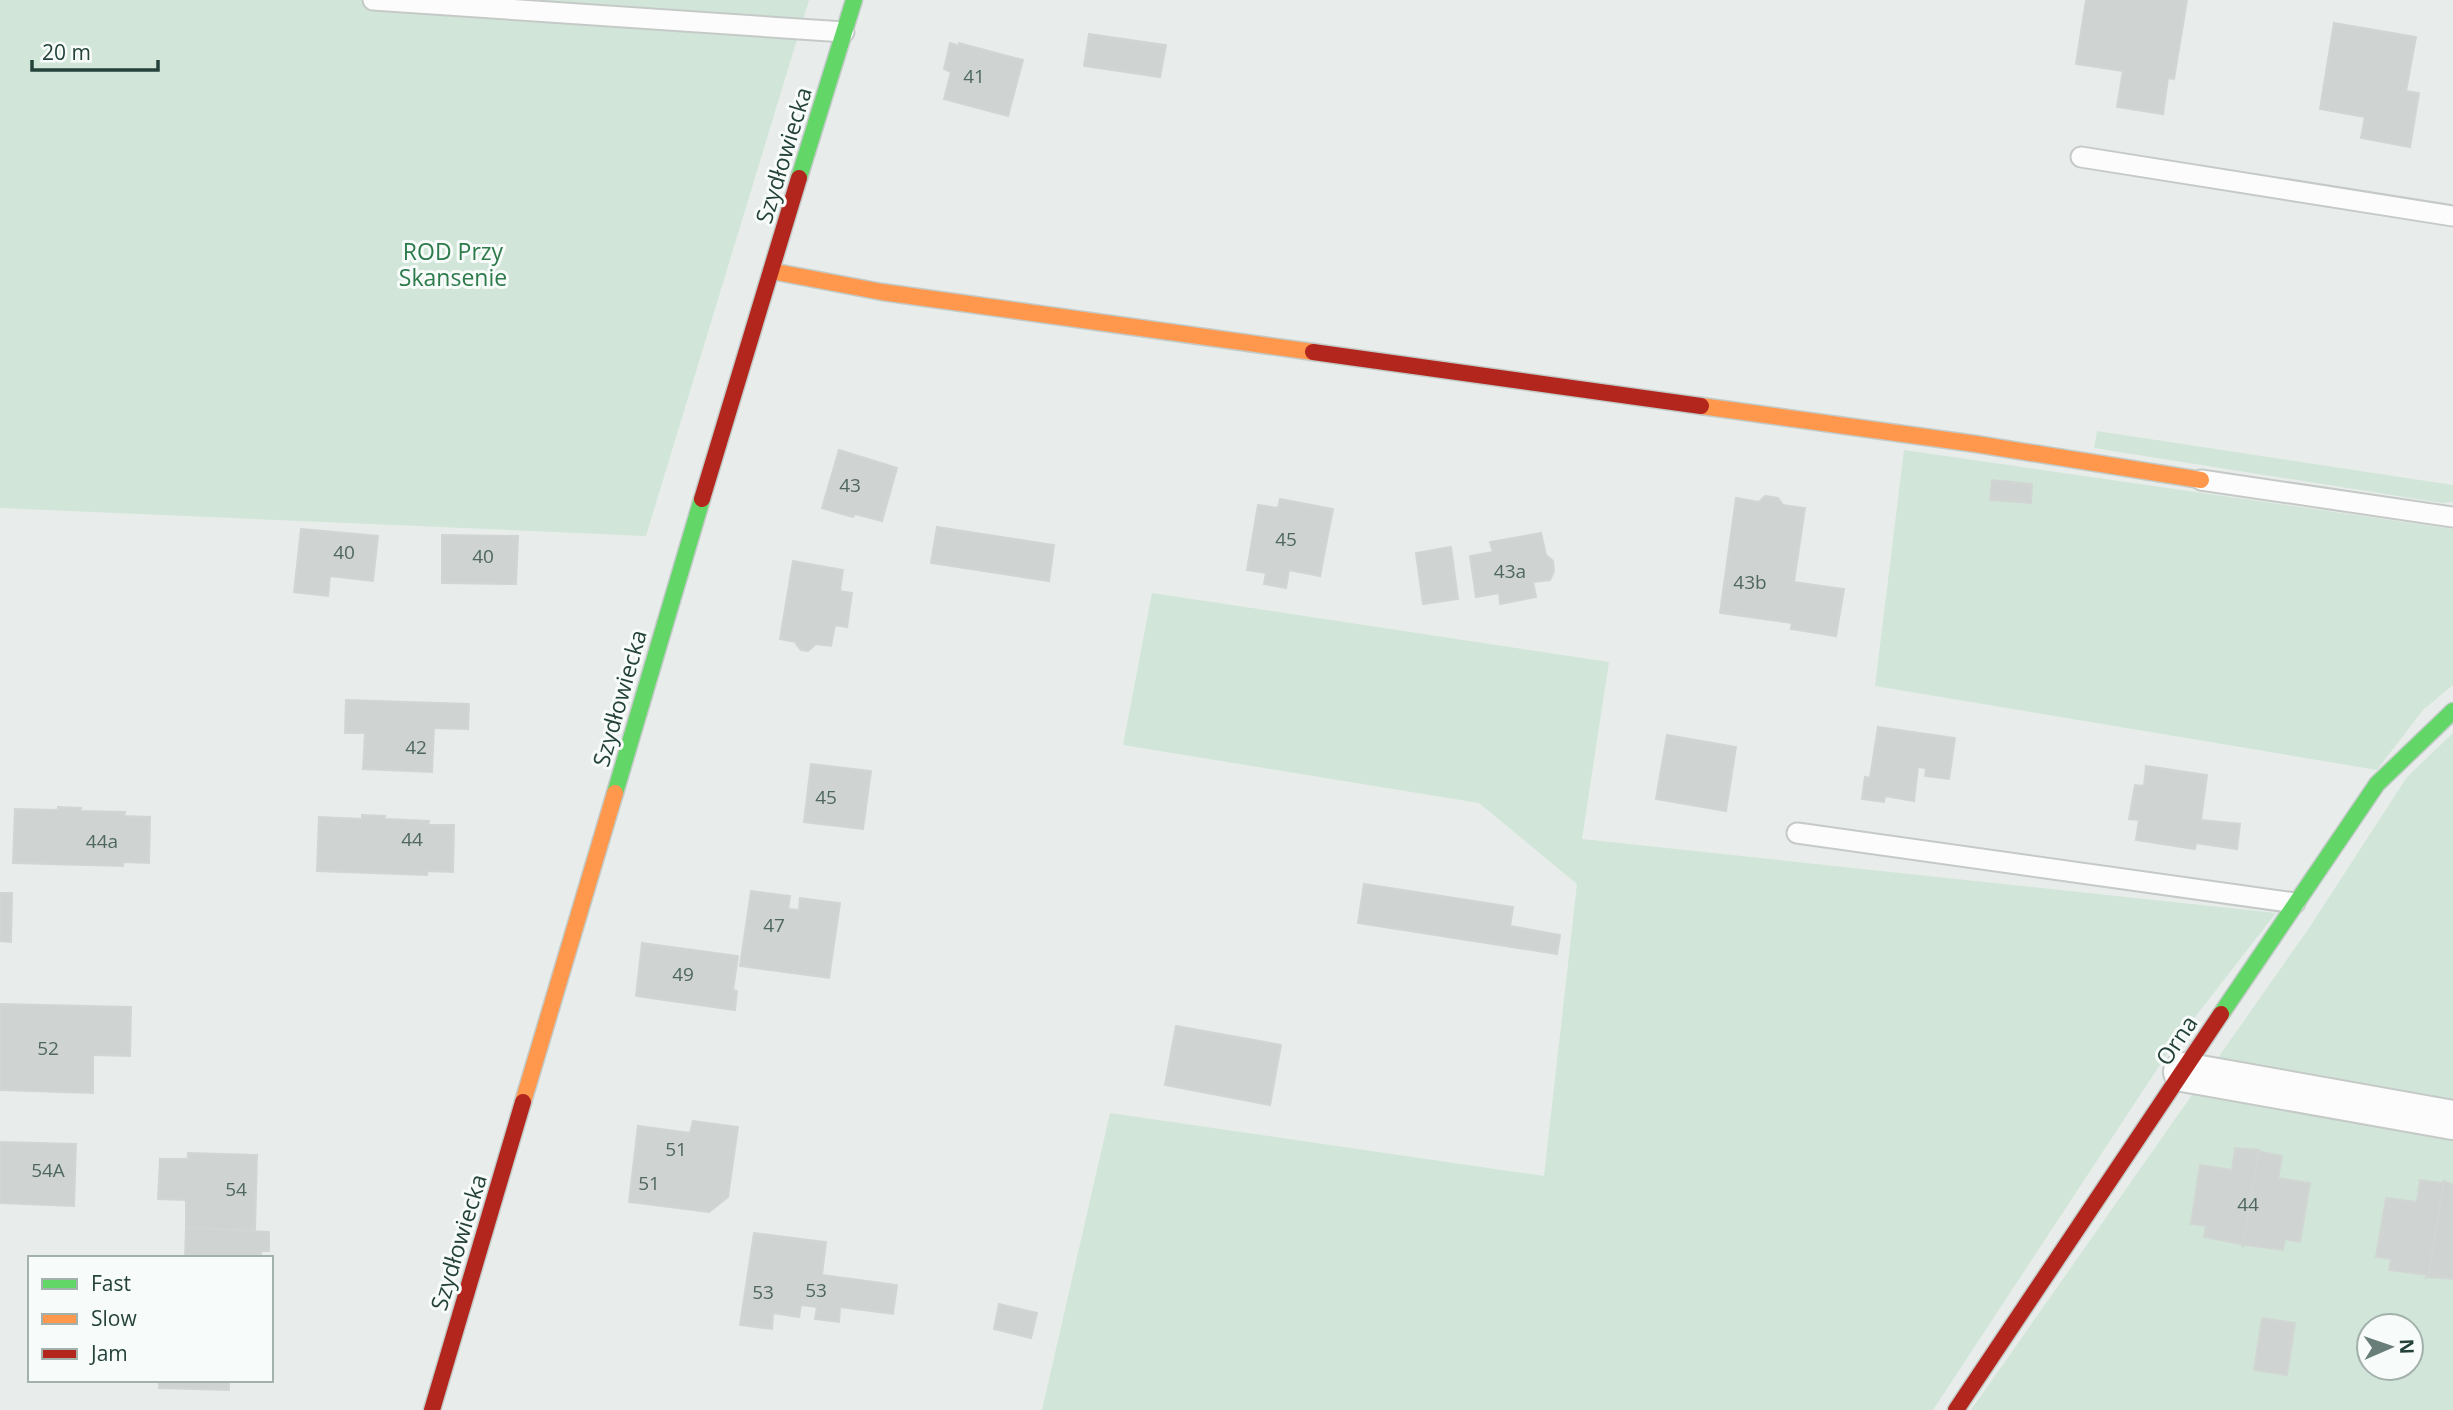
<svg xmlns="http://www.w3.org/2000/svg" width="2453" height="1410" font-family="'Open Sans',sans-serif">
  <style>
    .green { fill: #d1e6d8; fill-rule: evenodd }
    .building { fill: #cfd4d2; stroke: #d1d6d4; stroke-width: 2 }
    .lines { fill: none; stroke-linecap: round; stroke-linejoin: round }
    .lane-casing { stroke: #c5cac8; stroke-width: 23 }
    .street-casing { stroke: #c5cac8; stroke-width: 42 }
    .fast-casing { stroke: #c3cbc8; stroke-width: 19 }
    .slow-casing { stroke: #c3cbc8; stroke-width: 19 }
    .jam-casing { stroke: #c3cbc8; stroke-width: 19 }
    .lane { stroke: #fcfcfc; stroke-width: 19 }
    .street { stroke: #fcfcfc; stroke-width: 38 }
    .fast { stroke: #63d668; stroke-width: 16 }
    .slow { stroke: #ff974d; stroke-width: 16 }
    .jam { stroke: #b3261e; stroke-width: 16 }
    .labels { text-anchor: middle; dominant-baseline: central; stroke-width: 6; stroke-linejoin: round; paint-order: stroke }
    .number-label { font-size: 19px; fill: #506761 }
    .street-label { font-size: 23px; fill: #24423a; stroke: #f7fbf9 }
    .park-label { font-size: 23px; fill: #2d7a4b; stroke: #f7fbf9 }
  </style>
  <rect width="100%" height="100%" fill="#e8edeb"/>
  <g class="green">
    <path d="M0 0H809L646 536 0 508Z"/>
    <path d="M2097 431 2453 485V502L2442 503 2094 448Z"/>
    <path d="M1904 450 2453 529V685L2423 710 2377 770 1875 686Z"/>
    <path d="M1152 593 1609 662 1582 839 2276 913 2171 1048 1933 1410H1042L1110 1113 1544 1176 1577 884 1479 803 1123 745Z"/>
    <path d="M2453 733V1410H1971L2309 928 2407 777ZM2369 1326H2411V1368H2369Z"/>
  </g>
  <g class="building">
    <path d="M2086 0H2187L2174 79 2168 78 2163 114 2117 107 2123 71 2076 64Z"/>
    <path d="M2334 23 2416 37 2406 91 2419 93 2410 147 2361 138 2365 117 2320 109Z"/>
    <path d="M1089 34 1166 45 1160 77 1084 66Z"/>
    <path d="M950 43 959 46V43L1023 60 1008 116 944 99 951 72 944 69Z"/>
    <path d="M839 450 897 468 882 521 855 514 853 517 822 508Z"/>
    <path d="M1992 480 2032 484 2031 503 1990 500Z"/>
    <path d="M1765 496 1778 498 1783 505 1805 508 1794 582 1844 589 1836 636 1791 629 1792 623 1720 613 1736 498 1759 502Z"/>
    <path d="M1280 499 1333 509 1320 576 1289 570 1286 588 1264 584 1266 573 1247 570 1258 505 1278 508Z"/>
    <path d="M937 527 1054 545 1049 581 931 563Z"/>
    <path d="M301 529 378 536 373 581 330 576 328 596 294 592Z"/>
    <path d="M1541 533 1546 555 1553 561 1554 571 1550 580 1533 582 1536 597 1500 604 1499 593 1476 597 1470 556 1493 552 1490 542Z"/>
    <path d="M442 535 518 536 516 584 442 583Z"/>
    <path d="M1451 547 1458 599 1423 604 1416 553Z"/>
    <path d="M793 561 843 570 840 591 852 593 847 627 835 625 831 646 816 644 808 651 801 650 796 644V642L780 639Z"/>
    <path d="M346 700 469 704 468 729 434 728 432 772 363 769 365 733H345Z"/>
    <path d="M1878 727 1955 738 1949 779 1925 776 1926 768 1918 767 1914 801 1885 796 1884 802 1862 799 1865 777 1870 778Z"/>
    <path d="M1667 735 1736 747 1726 811 1656 799Z"/>
    <path d="M811 764 871 771 863 829 804 822Z"/>
    <path d="M2146 766 2207 775 2201 820 2240 824 2237 849 2196 843 2195 849 2136 840 2139 820 2129 819 2135 785 2144 786Z"/>
    <path d="M58 807 81 808V811L125 812 124 816 150 817 149 863 123 862V866L13 863 15 809 58 810Z"/>
    <path d="M362 815 385 816V819L429 821 428 825H454L453 872 427 871V875L317 871 319 817 362 819Z"/>
    <path d="M1364 884 1513 907 1510 926 1560 935 1557 954 1358 923Z"/>
    <path d="M751 891 790 896 788 909 799 910 800 898 840 903 829 978 740 966Z"/>
    <path d="M0 893H12L11 942 0 941Z"/>
    <path d="M642 943 738 956 733 990 737 991 735 1010 636 996Z"/>
    <path d="M0 1004 131 1007 130 1056 93 1055V1093L0 1090Z"/>
    <path d="M1176 1026 1281 1045 1270 1105 1165 1085Z"/>
    <path d="M693 1121 738 1127 728 1197 709 1212 629 1202 638 1126 690 1133Z"/>
    <path d="M0 1142 76 1144 74 1206 0 1203Z"/>
    <path d="M2235 1148 2259 1150 2243 1246 2241 1244 2204 1237 2206 1226 2191 1224 2200 1165 2232 1170Z"/>
    <path d="M2259 1150 2261 1152 2282 1156 2278 1178 2310 1183 2300 1242 2285 1239 2283 1250 2246 1245 2243 1246Z"/>
    <path d="M188 1153 257 1155 255 1230 186 1228V1200L158 1199 160 1159H188Z"/>
    <path d="M2420 1180 2441 1183 2444 1181 2428 1277 2426 1278 2427 1275 2389 1270 2391 1259 2376 1257 2386 1198 2417 1202Z"/>
    <path d="M2444 1181 2453 1185V1279L2428 1277Z"/>
    <path d="M186 1228 269 1232V1251H261V1258H185Z"/>
    <path d="M754 1233 826 1242 822 1275 897 1285 893 1314 840 1307 839 1322 815 1319 817 1307 801 1305 799 1317 773 1313 772 1329 740 1325Z"/>
    <path d="M999 1304 1037 1313 1031 1338 994 1329Z"/>
    <path d="M2262 1318 2295 1323 2287 1375 2254 1370Z"/>
    <path d="M159 1380H229V1390L159 1388Z"/>
  </g>
  <g class="lines">
    <g class="lane-casing">
      <g id="lane">
        <path d="M373 0 844 32"/>
        <path d="M2081 157 2453 216"/>
        <path d="M2201 480 2453 517"/>
        <path d="M1797 833 2295 903"/>
      </g>
    </g>
    <g class="street-casing">
      <path id="street" d="M2183 1072 2453 1120"/>
    </g>
    <g class="fast-casing">
      <g id="fast">
        <path d="M799 178 854 0"/>
        <path d="M615 793 702 499"/>
        <path d="M2221 1014 2377 784 2453 711"/>
      </g>
    </g>
    <g class="slow-casing">
      <g id="slow">
        <path d="M771 271 882 292 1313 352"/>
        <path d="M1701 406 1976 444 2201 480"/>
        <path d="M523 1102 615 793"/>
      </g>
    </g>
    <g class="jam-casing">
      <g id="jam">
        <path d="M1313 352 1701 406"/>
        <path d="M702 499 799 178"/>
        <path d="M432 1410 523 1102"/>
        <path d="M1956 1410 2221 1014"/>
      </g>
    </g>
    <use href="#lane" class="lane"/>
    <use href="#street" class="street"/>
    <use href="#fast" class="fast"/>
    <use href="#slow" class="slow"/>
    <use href="#jam" class="jam"/>
  </g>
  <g class="labels">
    <g class="number-label">
      <text x="974" y="76">41</text>
      <text x="850" y="485">43</text>
      <text x="1286" y="539">45</text>
      <text x="344" y="552">40</text>
      <text x="483" y="556">40</text>
      <text x="1510" y="571">43a</text>
      <text x="1750" y="582">43b</text>
      <text x="416" y="747">42</text>
      <text x="826" y="797">45</text>
      <text x="412" y="839">44</text>
      <text x="102" y="841">44a</text>
      <text x="774" y="925">47</text>
      <text x="683" y="974">49</text>
      <text x="48" y="1048">52</text>
      <text x="676" y="1149">51</text>
      <text x="48" y="1170">54A</text>
      <text x="649" y="1183">51</text>
      <text x="236" y="1189">54</text>
      <text x="2248" y="1204">44</text>
      <text x="816" y="1290">53</text>
      <text x="763" y="1292">53</text>
    </g>
    <g class="street-label">
      <text transform="translate(783 155) rotate(-73)">Szydłowiecka</text>
      <text transform="translate(619 698) rotate(-74)">Szydłowiecka</text>
      <text transform="translate(2176 1040) rotate(-56)">Orna</text>
      <text transform="translate(458 1242) rotate(-73)">Szydłowiecka</text>
    </g>
    <g class="park-label">
      <text x="453" y="251">ROD Przy<tspan x="453" dy="26">Skansenie</tspan></text>
    </g>
  </g>
  <rect x="28" y="1256" width="245" height="126" fill="#f7fbf9" stroke="#a3b1ad" stroke-width="2"/>
  <rect x="42" y="1279" width="35" height="10" fill="#63d668" stroke="#a3b1ad" stroke-width="2"/>
  <text x="91" y="1291" font-size="21" fill="#24423a">Fast</text>
  <rect x="42" y="1314" width="35" height="10" fill="#ff974d" stroke="#a3b1ad" stroke-width="2"/>
  <text x="91" y="1326" font-size="21" fill="#24423a">Slow</text>
  <rect x="42" y="1349" width="35" height="10" fill="#b3261e" stroke="#a3b1ad" stroke-width="2"/>
  <text x="91" y="1361" font-size="21" fill="#24423a">Jam</text>
  <g transform="translate(2390 1347) rotate(88)"><circle r="33" fill="#f7fbf9" stroke="#a3b1ad" stroke-width="2"/>
  <path d="M0-5L12 26L0 18L-12 26Z" fill="#697e78"/>
  <text y="-10" font-size="19" font-weight="bold" text-anchor="middle" fill="#24423a">N</text>
  </g>
  <path d="M32 60v10h126v-10" fill="none" stroke="#24423a" stroke-width="3.5"/>
  <text x="42" y="60" font-size="21" fill="#24423a" stroke="#f7fbf9" stroke-width="5" paint-order="stroke">20 m</text>
</svg>
